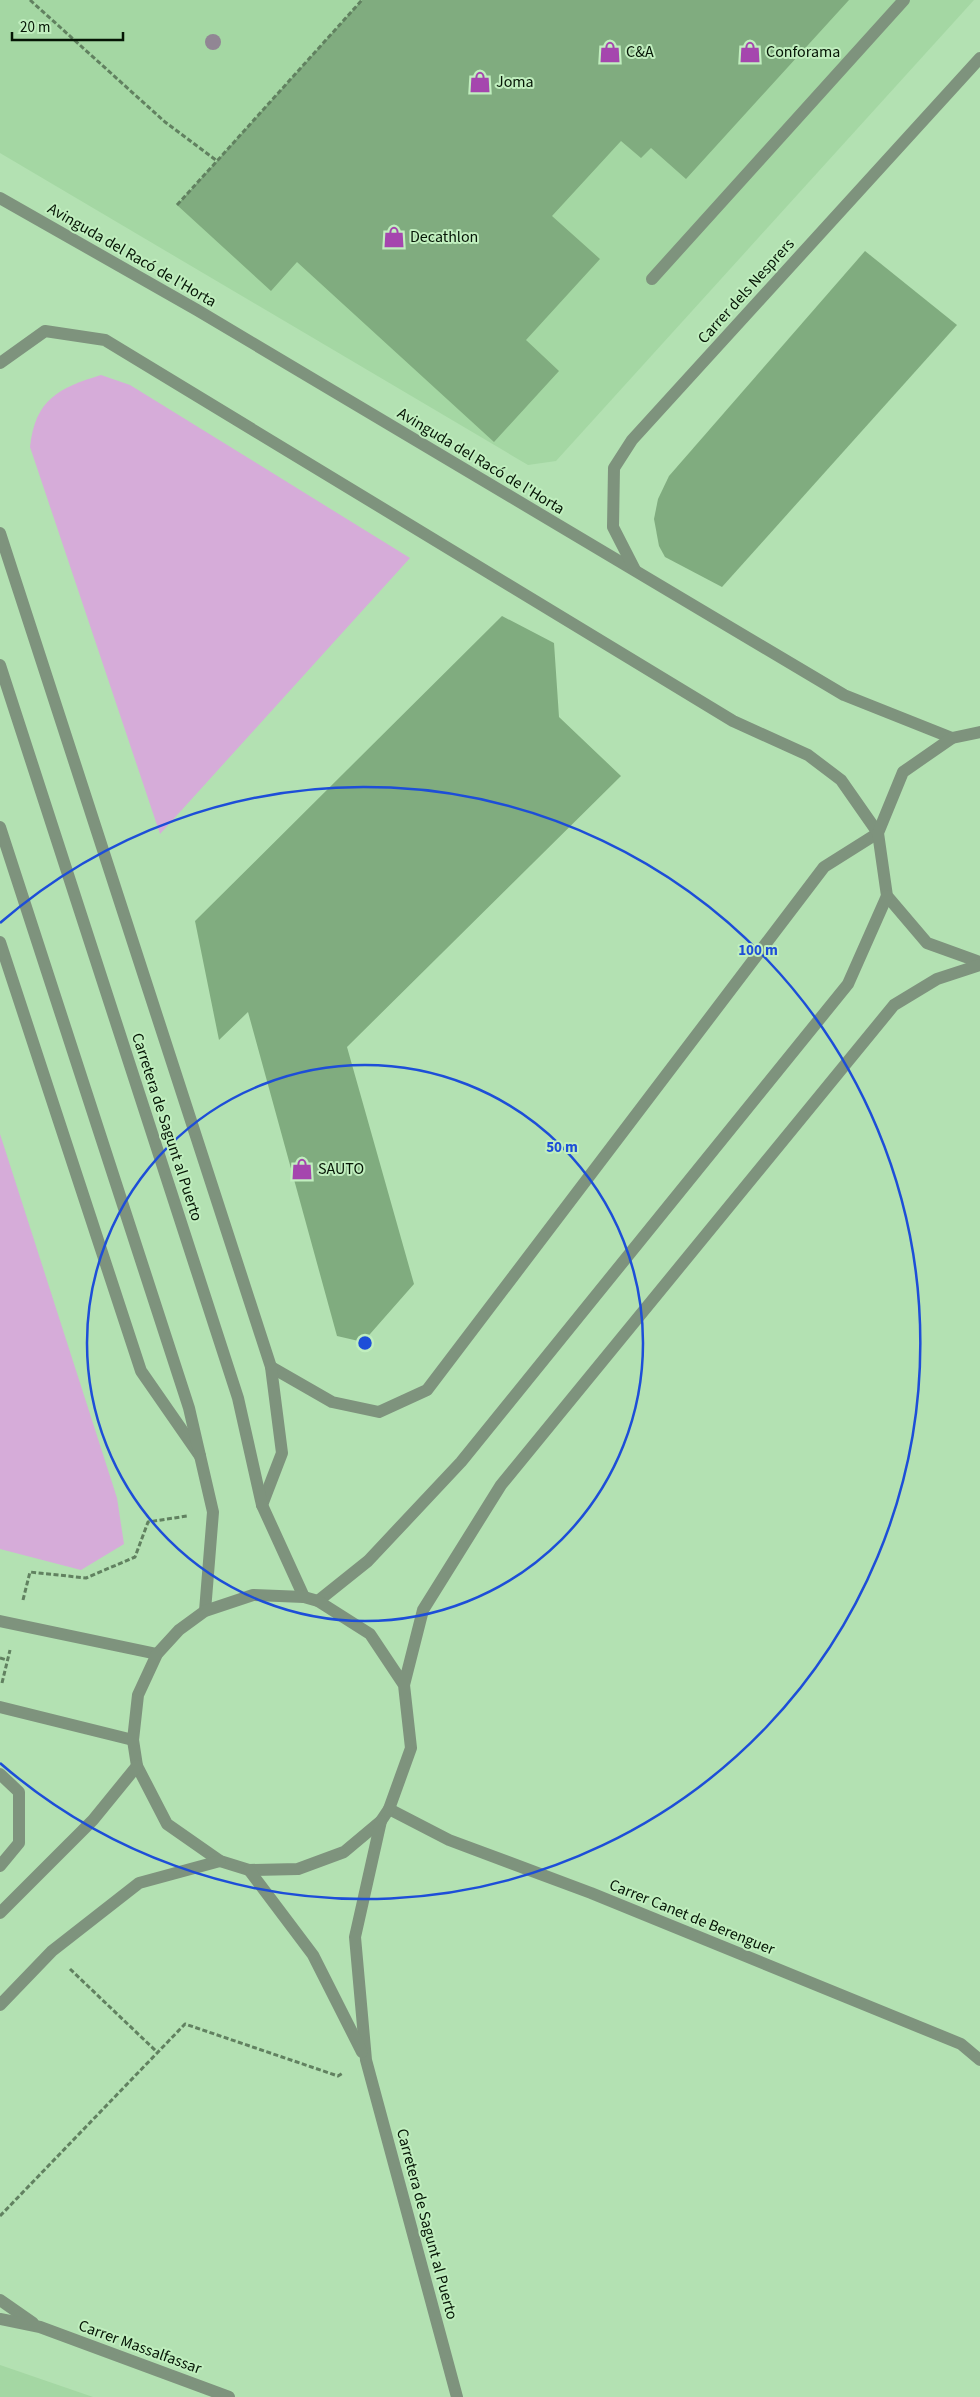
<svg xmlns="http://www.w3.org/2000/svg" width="980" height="2397" font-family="'Source Sans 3',sans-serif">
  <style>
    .built { fill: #a4d7a3 }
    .green { fill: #d6acd9 }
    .building { fill: #80ac7f }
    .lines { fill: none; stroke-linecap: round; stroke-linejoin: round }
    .path { stroke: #618160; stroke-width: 3; stroke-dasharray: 5 2.5; stroke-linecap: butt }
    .service { stroke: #7e937d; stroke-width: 12 }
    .minor { stroke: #7e937d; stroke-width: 12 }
    .tertiary { stroke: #7e937d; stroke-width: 12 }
    .tree { fill: #918694 }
    .ring { fill: none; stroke: #1d4ed8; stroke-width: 2.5 }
    .labels { text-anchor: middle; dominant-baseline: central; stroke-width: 4; stroke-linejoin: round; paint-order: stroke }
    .poi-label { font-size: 16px; fill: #051505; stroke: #c0eebe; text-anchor: start }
    .street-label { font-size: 16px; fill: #051505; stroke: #c0eebe }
    .centre { fill: #1d4ed8; stroke: #c0eebe; stroke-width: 2.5 }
    .ring-label { font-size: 15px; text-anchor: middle; font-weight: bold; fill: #1d4ed8; stroke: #c0eebe; stroke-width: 4; stroke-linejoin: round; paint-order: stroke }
  </style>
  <rect width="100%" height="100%" fill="#b3e1b2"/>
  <g class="built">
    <path d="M0 0H974L556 461 528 465 0 153Z"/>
    <path d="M0 2365 93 2397H0Z"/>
  </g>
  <g class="green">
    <path d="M101 375 130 385 410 558 160 834 30 447C35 399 59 388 101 375Z"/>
    <path d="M0 1134 117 1498 124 1544 81 1570 0 1549Z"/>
  </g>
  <g class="building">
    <path d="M362 0H849L686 179 651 148 641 158 621 141 552 216 600 259 526 340 559 371 494 442 297 262 271 291 177 205Z"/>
    <path d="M865 251 957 325 722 587 665 557 659 546 654 519 658 499 669 476Z"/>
    <path d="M502 616 554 643 559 717 621 776 347 1047 414 1284 363 1342 337 1336 248 1012 219 1040 195 921Z"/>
  </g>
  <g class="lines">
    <g class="path">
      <path d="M30 0 165 122 217 161 362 0"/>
      <path d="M177 205 217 161"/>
      <path d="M23 1600 30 1572 86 1578 135 1557 148 1522 187 1516"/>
      <path d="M0 1658 7 1660"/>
      <path d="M2 1683 10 1650"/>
      <path d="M70 1969 157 2052"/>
      <path d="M0 2216 185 2024 338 2076 343 2073"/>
    </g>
    <g class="service">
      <path d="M652 279 904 0"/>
      <path d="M271 1367 332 1402 379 1412 427 1390 824 867 878 833"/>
    </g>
    <g class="minor">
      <path d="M0 198 197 310 844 695 952 738"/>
      <path d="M0 363 45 331 105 340 733 721 808 755 841 780 878 833"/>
      <path d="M0 533 271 1367 282 1453 262 1505"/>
      <path d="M635 570 613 527 614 468 632 440 980 58"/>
      <path d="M0 942 141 1371 200 1456"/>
      <path d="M0 1621 157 1654"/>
      <path d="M0 1707 133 1740"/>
      <path d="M0 1774 19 1792V1843L0 1866"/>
      <path d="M389 1809 449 1840 591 1893 961 2044 980 2060"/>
      <path d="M0 2300 33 2323"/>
      <path d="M0 2319 40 2327 229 2397"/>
    </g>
    <g class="tertiary">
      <path d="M0 665 238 1398 262 1505 304 1597"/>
      <path d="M980 732 952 738 903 772 878 833 887 896 927 943 980 962"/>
      <path d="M0 827 189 1408 213 1512 205 1611"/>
      <path d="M318 1601 368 1561 461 1462 848 984 887 896"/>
      <path d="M404 1685 370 1634 318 1601 304 1597 253 1595 205 1611 179 1630 157 1654 138 1695 133 1740 137 1766 167 1824 220 1861 249 1870 298 1869 344 1852 381 1821 389 1809 411 1748 404 1685 423 1610 501 1485 894 1005 937 979 980 965"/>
      <path d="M381 1821 355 1937 366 2060 457 2397"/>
      <path d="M249 1870 313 1955 362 2052"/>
      <path d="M0 1913 93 1820 137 1766"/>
      <path d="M0 2005 52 1951 139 1883 220 1861"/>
    </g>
  </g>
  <circle class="tree" cx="213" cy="42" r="8"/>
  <g class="ring">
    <circle cx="365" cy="1343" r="278"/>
    <path d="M0 923A556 556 0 1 1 0 1763"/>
  </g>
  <defs>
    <g id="shop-bare" transform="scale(1.725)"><path d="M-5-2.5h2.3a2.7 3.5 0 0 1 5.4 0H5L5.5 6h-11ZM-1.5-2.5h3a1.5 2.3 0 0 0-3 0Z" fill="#a546ae" stroke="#c0eebe" stroke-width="2.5" paint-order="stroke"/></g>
  </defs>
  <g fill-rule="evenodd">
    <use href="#shop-bare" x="610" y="52"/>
    <use href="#shop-bare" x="750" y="52"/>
    <use href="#shop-bare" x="480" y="82"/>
    <use href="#shop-bare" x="394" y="237"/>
    <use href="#shop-bare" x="302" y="1169"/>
  </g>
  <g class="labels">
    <g class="poi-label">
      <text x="626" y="52">C&amp;A</text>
      <text x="766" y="52">Conforama</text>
      <text x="496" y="82">Joma</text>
      <text x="410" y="237">Decathlon</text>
      <text x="318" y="1169">SAUTO</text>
    </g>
    <g class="street-label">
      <text transform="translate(132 255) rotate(30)">Avinguda del Racó de l'Horta</text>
      <text transform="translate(746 291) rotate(-48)">Carrer dels Nesprers</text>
      <text transform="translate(481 461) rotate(31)">Avinguda del Racó de l'Horta</text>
      <text transform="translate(167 1127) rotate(72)">Carretera de Sagunt al Puerto</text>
      <text transform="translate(692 1917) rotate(22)">Carrer Canet de Berenguer</text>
      <text transform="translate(427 2224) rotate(75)">Carretera de Sagunt al Puerto</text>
      <text transform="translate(140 2347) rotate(20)">Carrer Massalfassar</text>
    </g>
  </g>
  <circle cx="365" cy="1343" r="8" class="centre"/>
  <g class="ring-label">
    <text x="758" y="955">100 m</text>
    <text x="562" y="1152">50 m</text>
  </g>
  <path d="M12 32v8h111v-8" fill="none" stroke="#051505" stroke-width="2.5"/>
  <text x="20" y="32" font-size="15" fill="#051505" stroke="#c0eebe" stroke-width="4" paint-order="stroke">20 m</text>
</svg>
